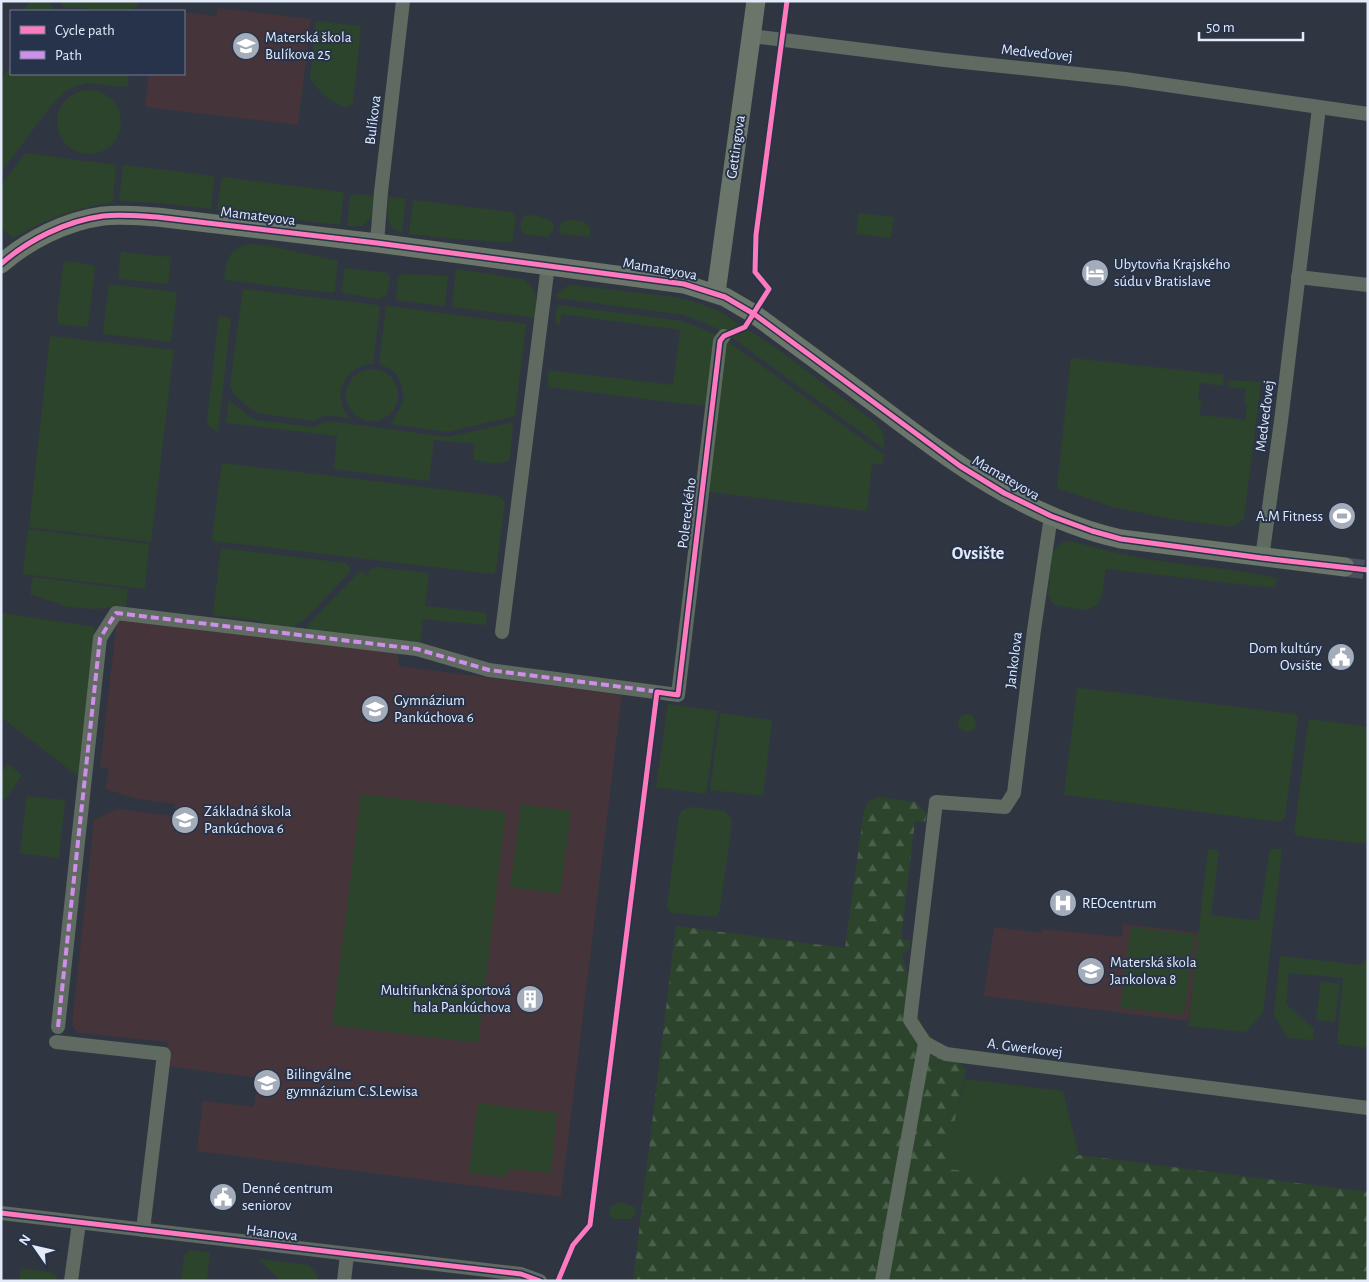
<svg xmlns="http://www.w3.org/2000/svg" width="1369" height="1282" font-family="'Alegreya Sans',sans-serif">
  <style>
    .education { fill: #453439 }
    .green { fill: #2c442c }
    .forest { fill: url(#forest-firs) }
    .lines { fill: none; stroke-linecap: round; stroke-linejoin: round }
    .secondary-tunnel { stroke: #4a515e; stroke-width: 19; stroke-dasharray: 19 9; stroke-linecap: butt }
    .street { stroke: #5f6a60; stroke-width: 14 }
    .secondary { stroke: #697669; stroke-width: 19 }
    .quiet { stroke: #ce8fe9; stroke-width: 4; stroke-dasharray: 8 4; stroke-linecap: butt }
    .cycleway-casing { stroke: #27334a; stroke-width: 8 }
    .cycleway { stroke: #fd7abc; stroke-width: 5 }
    .labels { text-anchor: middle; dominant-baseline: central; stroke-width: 4; stroke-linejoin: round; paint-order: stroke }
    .poi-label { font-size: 15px; fill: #e3ebfa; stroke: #27334a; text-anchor: start }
    .street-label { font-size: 15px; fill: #e3ebfa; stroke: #27334a }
    .quarter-label { font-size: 18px; font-weight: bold; fill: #e3ebfa; stroke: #27334a }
  </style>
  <defs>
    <pattern id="forest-firs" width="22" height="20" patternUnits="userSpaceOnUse" patternTransform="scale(1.25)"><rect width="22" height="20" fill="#2c442c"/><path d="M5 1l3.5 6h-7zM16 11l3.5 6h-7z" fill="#4a5f4c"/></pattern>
  </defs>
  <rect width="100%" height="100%" fill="#2f3642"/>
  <g class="education">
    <path d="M217 8 311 19 298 125 145 107 149 74H184V12L216 16Z"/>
    <path d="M117 619 397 650 399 666 622 695 561 1197 197 1151 203 1101 254 1107 258 1078 166 1066 168 1042 78 1033 72 1025 94 820 117 809 174 816 175 804 137 799 105 789 109 769 100 768Z"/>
    <path d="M1123 924 1199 933 1188 1021 984 996 994 927 1041 933 1042 929 1122 937Z"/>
  </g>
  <g class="green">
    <path d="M32 1H48L56 11H24L25 7Z"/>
    <path d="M58 1H138L137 6 132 10C118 9 103 9 89 9 80 8 74 7 65 8Z"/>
    <path d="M319 21 358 26 361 28 353 103 347 107C330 104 319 91 310 78L316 22Z"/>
    <path d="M11 66V74H129L128 85 124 87 88 83 73 87 66 91 51 106 1 172V79Z"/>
    <circle cx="89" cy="122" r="32"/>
    <path d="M26 153 116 165 113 202C76 208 45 219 13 238L1 228V185Z"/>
    <path d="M125 165 214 176 211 209 160 203 119 201 123 166Z"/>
    <path d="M222 177 343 192 344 194 340 225 217 210Z"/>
    <path d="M354 194 374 196 371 218 362 226H347L350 196Z"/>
    <path d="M389 197 406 199 402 233C384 228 388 213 389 197Z"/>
    <path d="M413 200 512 212 516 218 512 242 455 239 409 234Z"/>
    <path d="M859 213 894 217 891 238 856 234Z"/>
    <path d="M530 215C542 216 566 222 547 237L524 234C519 228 519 222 525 216Z"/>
    <path d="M570 220C582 221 593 222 590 237L559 234 561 223Z"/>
    <path d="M252 244 270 246 338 261 335 291 333 293 224 280C227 260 228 247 252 244Z"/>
    <path d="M121 252 171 257 168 284 118 279Z"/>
    <path d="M66 261 92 265 95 268 88 325 85 327 59 324 57 319 63 264Z"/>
    <path d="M346 268 387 273 390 279 387 295 379 299 342 293 344 270Z"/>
    <path d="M456 269 523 279C538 289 537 301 535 318L454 307 452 306Z"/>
    <path d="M402 274 448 276 445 305 444 306 397 300 396 297 398 279Z"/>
    <path d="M109 284 177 292 171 342 103 334Z"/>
    <path d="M572 285 667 296 693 301 719 311 776 348 876 423C883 431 885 438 884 449L726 333 701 321 683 315 558 298 556 295 566 287Z"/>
    <path d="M243 289 378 305 380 307 373 364C344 365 330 397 350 418L326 415 313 421 257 413 235 396 230 385Z"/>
    <path d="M558 305 682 321 715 334 707 403 703 406 548 387V371H554L673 385 680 330 561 314 560 325 555 323 557 306Z"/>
    <path d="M388 306 526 324 515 416 448 432 394 425 392 422C394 417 398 413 400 408 406 396 403 381 393 371 388 368 383 366 379 363L386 307Z"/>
    <path d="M219 316 231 318 218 432 209 426 207 420Z"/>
    <path d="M50 336 174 350 151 542 29 527Z"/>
    <path d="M725 339 884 455 882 465 872 464 867 511 709 492Z"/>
    <path d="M1071 358 1224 375 1223 386 1200 383 1198 399 1201 400 1200 415 1245 420 1247 405 1244 404 1246 389 1228 387 1229 380 1261 382 1244 519 1234 526H1225L1172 519 1113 507 1057 488Z"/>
    <circle cx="372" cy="395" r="26"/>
    <path d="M229 400 249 416 256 420 313 427 327 421 448 437 513 422 510 460C499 466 485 462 473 460L475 444 434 440 429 481 334 469 337 436 226 423Z"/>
    <path d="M222 463 498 496 505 502 496 571 493 574 213 541 212 539Z"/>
    <path d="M28 529 149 544 145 589 23 574Z"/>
    <path d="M1071 541C1103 550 1134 557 1166 562 1203 567 1241 570 1277 578L1275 588 1106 569 1102 595 1098 604 1090 609 1083 610 1055 605 1051 601 1048 593 1052 553 1063 542Z"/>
    <path d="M221 548 346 563 351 569 350 572 305 619 292 628 270 627 259 621 213 615Z"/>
    <path d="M376 567 429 573 425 606 487 613 486 625 423 619 420 643 309 631 308 625 359 572H363L368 577 369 571Z"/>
    <path d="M33 577 128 589 126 606 96 609 68 607 30 594Z"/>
    <path d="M1 613 95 627 78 776 1 717Z"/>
    <path d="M1080 688 1294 714 1298 717 1285 817 1280 822 1065 795 1064 794 1077 689Z"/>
    <path d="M668 704 718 711 706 794 656 787Z"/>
    <path d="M720 713 772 720 763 796 710 790Z"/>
    <circle cx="967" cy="723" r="9"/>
    <path d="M1309 719 1368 727V844L1298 836 1294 833Z"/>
    <path d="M8 764 22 775 5 800 1 798V773Z"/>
    <path d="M361 794 506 812 478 1043 332 1025Z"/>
    <path d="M27 796 65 800 59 858 20 853Z"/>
    <path d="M521 804 571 811 560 894 510 887Z"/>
    <path d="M691 807 724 811 730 817 732 824 720 908 718 914 714 917 672 913 668 910 667 906 679 816 683 810Z"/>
    <path d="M1208 849 1219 851 1211 915 1259 921 1270 849H1282L1263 1013 1246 1032 1188 1026Z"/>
    <path d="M1131 927 1195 935 1184 1015 1120 1008Z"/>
    <path d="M1280 956 1360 965 1368 958V1048L1337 1044 1343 978 1289 973 1286 1004 1314 1029 1313 1040 1288 1038 1274 1015Z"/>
    <path d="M1321 981 1340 984 1335 1022 1316 1020Z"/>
    <path d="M965 1079 1063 1091 1079 1155 1043 1176 943 1169Z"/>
    <path d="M478 1103 557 1113 551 1173 507 1169 506 1177 469 1173Z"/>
    <path d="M621 1202 635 1207 636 1213 632 1219H613L609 1213 611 1206Z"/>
    <path d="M190 1250 210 1253 207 1281H181L184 1256Z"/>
    <path d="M259 1259 309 1265 317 1275V1281H280Z"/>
    <path d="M21 1268 51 1272 57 1277V1281H19Z"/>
  </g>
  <path class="forest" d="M879 797 916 802 927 814 925 822 915 821 901 939 911 941 910 948 902 954 922 1027 966 1070 944 1169 1043 1176 1079 1155 1368 1192V1281H633L676 926 845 948 864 810 869 801Z"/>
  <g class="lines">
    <path class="secondary-tunnel" d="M1345 567 1368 570"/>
    <g class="street">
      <path d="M752 36 944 60 1125 79 1368 114"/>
      <path d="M377 243 381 192 403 1"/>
      <path d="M1298 277 1368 285"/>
      <path d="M1051 516 1034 630 1014 793 1005 807 936 802 910 1020 925 1043 946 1054 1368 1108"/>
      <path d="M1262 558 1281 421 1319 108"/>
      <path d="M502 632 548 265"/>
      <path d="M58 1027 100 638 116 613 417 649 489 670 678 695 720 341 724 336"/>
      <path d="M56 1042 164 1054 143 1230"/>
      <path d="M1 1213 521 1274 540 1281"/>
      <path d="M71 1281 79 1223"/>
      <path d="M344 1281 347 1255"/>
      <path d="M882 1281 925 1043"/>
    </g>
    <g class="secondary">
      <path d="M1 264C28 240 66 221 103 216 121 214 139 216 157 217L377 243 684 284 725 297 754 314C795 344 836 374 876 404 951 461 1027 518 1121 539L1345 567"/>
      <path d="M716 293 756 1"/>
    </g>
    <path class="quiet" d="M58 1027 100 638 116 613 417 649 489 670 661 692"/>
    <g class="cycleway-casing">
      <g id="cycleway">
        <path d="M1 264C28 240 66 221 103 216 121 214 139 216 157 217L377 243 684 284 725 297 754 314 960 466 1004 493 1051 516 1092 531 1121 539 1262 558 1368 570"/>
        <path d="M1 1213 521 1274 540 1281"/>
        <path d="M558 1281 573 1245 590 1225 657 692 678 695 720 341 724 336 745 327 769 289 755 272 756 235 787 1"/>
      </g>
    </g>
    <use href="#cycleway" class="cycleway"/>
  </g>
  <defs>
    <g id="school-disc" transform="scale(1.4375)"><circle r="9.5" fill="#a4acba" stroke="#27334a"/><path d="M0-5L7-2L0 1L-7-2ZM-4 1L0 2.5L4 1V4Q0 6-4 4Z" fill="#fff"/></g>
    <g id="hotel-disc" transform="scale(1.4375)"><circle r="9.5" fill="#a4acba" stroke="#27334a"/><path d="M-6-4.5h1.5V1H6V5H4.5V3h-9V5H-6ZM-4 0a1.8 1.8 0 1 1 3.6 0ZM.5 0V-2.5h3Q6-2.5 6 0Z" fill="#fff"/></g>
    <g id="stadium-disc" transform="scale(1.4375)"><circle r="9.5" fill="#a4acba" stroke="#27334a"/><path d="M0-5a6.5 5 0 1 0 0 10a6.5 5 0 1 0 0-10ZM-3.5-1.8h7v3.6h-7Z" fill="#fff"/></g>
    <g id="civic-disc" transform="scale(1.4375)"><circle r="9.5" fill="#a4acba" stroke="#27334a"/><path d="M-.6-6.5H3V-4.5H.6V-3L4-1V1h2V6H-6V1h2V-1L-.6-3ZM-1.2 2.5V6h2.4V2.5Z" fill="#fff"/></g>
    <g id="hospital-disc" transform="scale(1.4375)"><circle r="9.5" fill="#a4acba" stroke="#27334a"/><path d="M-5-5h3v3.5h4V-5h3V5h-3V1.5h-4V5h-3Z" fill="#fff"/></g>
    <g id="building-disc" transform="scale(1.4375)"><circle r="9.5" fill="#a4acba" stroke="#27334a"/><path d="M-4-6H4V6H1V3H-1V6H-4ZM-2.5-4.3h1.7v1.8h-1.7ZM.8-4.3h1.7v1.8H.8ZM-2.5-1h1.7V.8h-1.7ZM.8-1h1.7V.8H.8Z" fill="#fff"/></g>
  </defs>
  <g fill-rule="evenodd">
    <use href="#school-disc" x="246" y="46"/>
    <use href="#hotel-disc" x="1095" y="273"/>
    <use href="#stadium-disc" x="1342" y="516"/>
    <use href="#civic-disc" x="1341" y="657"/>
    <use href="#school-disc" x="375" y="709"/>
    <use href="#school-disc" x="185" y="820"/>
    <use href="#hospital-disc" x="1063" y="903"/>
    <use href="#school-disc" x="1091" y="971"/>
    <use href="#building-disc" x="530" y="999"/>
    <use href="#school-disc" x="267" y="1083"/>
    <use href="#civic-disc" x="223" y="1197"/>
  </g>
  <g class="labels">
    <g class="poi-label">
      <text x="265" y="37">Materská škola<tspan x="265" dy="17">Bulíkova 25</tspan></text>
      <text x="1114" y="264">Ubytovňa Krajského<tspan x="1114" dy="17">súdu v Bratislave</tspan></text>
      <text x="1323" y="516" text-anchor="end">A.M Fitness</text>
      <text x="1322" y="648" text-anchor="end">Dom kultúry<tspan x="1322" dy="17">Ovsište</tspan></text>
      <text x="394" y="700">Gymnázium<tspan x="394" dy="17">Pankúchova 6</tspan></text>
      <text x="204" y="811">Základná škola<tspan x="204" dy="17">Pankúchova 6</tspan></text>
      <text x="1082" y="903">REOcentrum</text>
      <text x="1110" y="962">Materská škola<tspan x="1110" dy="17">Jankolova 8</tspan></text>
      <text x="511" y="990" text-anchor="end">Multifunkčná športová<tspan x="511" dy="17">hala Pankúchova</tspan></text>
      <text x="286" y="1074">Bilingválne<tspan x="286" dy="17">gymnázium C.S.Lewisa</tspan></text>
      <text x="242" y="1188">Denné centrum<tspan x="242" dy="17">seniorov</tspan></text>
    </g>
    <g class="street-label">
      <text transform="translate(1037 53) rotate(6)">Medveďovej</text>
      <text transform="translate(373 120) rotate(-83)">Bulíkova</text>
      <text transform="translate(736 147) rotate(-82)">Gettingova</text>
      <text transform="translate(258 216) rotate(7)">Mamateyova</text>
      <text transform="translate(660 269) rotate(10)">Mamateyova</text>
      <text transform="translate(1265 416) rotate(-83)">Medveďovej</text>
      <text transform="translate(1006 478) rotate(30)">Mamateyova</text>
      <text transform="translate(687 513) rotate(-83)">Polereckého</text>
      <text transform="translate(1014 660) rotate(-83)">Jankolova</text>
      <text transform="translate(1025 1048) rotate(7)">A. Gwerkovej</text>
      <text transform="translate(272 1233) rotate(7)">Haanova</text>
    </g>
    <g class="quarter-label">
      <text x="978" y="554">Ovsište</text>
    </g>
  </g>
  <rect width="1369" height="1282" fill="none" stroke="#e3ebfa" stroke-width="5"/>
  <rect x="10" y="10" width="175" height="65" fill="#27334a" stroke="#727d90"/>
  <rect x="20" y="26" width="25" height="8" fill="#fd7abc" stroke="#727d90"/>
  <text x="55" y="35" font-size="15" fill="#e3ebfa">Cycle path</text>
  <rect x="20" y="51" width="25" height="8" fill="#ce8fe9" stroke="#727d90"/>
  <text x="55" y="60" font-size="15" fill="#e3ebfa">Path</text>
  <g transform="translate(35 1247) rotate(304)" stroke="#27334a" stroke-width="4" paint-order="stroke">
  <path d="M0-4L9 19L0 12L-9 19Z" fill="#e3ebfa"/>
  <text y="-8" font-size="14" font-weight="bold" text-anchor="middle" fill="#e3ebfa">N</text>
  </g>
  <path d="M1199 32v8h104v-8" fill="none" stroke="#e3ebfa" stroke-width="2.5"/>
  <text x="1206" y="32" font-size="15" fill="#e3ebfa" stroke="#27334a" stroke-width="4" paint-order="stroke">50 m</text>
</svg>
